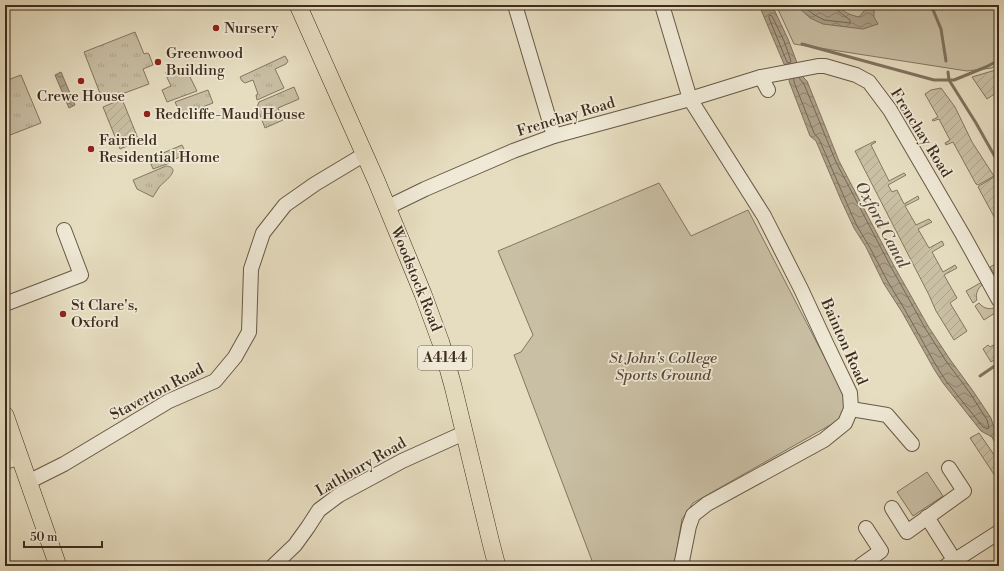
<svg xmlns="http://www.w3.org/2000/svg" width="1004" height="571" font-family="'Libre Bodoni',serif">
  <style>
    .grass { fill: url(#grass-tufts); stroke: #847660 }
    .park { fill: #c9bfa4; stroke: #847660 }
    .garden { fill: url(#garden-furrows); stroke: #847660 }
    .water { fill: url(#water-waves); stroke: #81725e }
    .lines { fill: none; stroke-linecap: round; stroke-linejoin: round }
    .shore { stroke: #766653; stroke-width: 1 }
    .stream { stroke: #81725e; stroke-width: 3 }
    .minor-casing { stroke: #685846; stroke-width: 16 }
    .major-casing { stroke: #3e2c1d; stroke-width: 18 }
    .minor { stroke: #efe9d6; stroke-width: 14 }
    .major { stroke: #e6ddc0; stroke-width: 17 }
    .poi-dot { fill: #8f2418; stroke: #efe9d6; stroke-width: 1.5 }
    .labels { text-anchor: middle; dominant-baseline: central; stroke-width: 3.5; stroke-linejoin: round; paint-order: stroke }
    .shield { fill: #efe9d6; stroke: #736554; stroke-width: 1 }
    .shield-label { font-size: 14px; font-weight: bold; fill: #3e2c1d }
    .poi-label { font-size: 15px; fill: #3e2c1d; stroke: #efe9d6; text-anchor: start }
    .street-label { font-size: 15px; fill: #3e2c1d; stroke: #efe9d6 }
    .park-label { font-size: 15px; font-style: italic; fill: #5a4938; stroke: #efe9d6 }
    .water-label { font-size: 16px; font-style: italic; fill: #5a4938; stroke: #efe9d6 }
  </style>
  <defs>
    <pattern id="grass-tufts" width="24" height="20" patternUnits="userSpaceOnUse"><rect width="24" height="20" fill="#c9bfa4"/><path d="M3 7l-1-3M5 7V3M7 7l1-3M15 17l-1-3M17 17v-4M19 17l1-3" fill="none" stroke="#aea48d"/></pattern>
    <pattern id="garden-furrows" width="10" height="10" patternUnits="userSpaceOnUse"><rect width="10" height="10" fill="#c9bfa4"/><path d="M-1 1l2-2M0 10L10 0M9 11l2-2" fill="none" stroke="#aea48d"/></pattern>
    <pattern id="water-waves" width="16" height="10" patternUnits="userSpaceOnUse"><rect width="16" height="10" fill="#ada189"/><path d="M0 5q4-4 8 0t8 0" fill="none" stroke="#8e836f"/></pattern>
  </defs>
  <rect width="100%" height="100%" fill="#e6ddc0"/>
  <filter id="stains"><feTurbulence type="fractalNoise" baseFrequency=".005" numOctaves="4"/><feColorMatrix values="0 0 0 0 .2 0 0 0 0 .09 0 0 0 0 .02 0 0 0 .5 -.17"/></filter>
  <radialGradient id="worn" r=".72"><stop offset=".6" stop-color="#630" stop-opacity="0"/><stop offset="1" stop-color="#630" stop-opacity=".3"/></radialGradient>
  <g class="grass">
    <path d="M135 32 144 54 147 53 149 54 153 65 143 69 149 84 103 101 84 52Z"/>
    <path d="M285 56 288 61 286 64 275 69 284 88 257 100 256 95 258 94 253 80 245 83 242 81 240 77Z"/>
    <path d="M175 69 189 75 197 91 167 102 162 90 171 86 165 73Z"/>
    <path d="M21 75 41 123 5 137V81Z"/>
    <path d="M294 87 299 99 278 108 283 120 265 128 257 107 259 102Z"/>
    <path d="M208 90 213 103 181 115 175 102Z"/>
    <path d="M182 145 186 153 167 164 153 169 149 159Z"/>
    <path d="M166 166C183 168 164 182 160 186 157 190 155 194 153 197L137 189 133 180Z"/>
    <path d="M999 262V273L995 275 990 267Z"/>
    <path d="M982 282 983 284C978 288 975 294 977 300L973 303 966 291Z"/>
    <path d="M979 303C984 309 990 310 996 307L998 311 984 320 975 306Z"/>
  </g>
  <g class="park">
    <path d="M776 5H999V63L992 68 967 71 794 44Z"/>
    <path d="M659 183 691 236 748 210 843 393C847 406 846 409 839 420L693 503 682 519 675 561 660 566H594L514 355 521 352 533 335 498 251Z"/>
    <path d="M927 472 943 496 913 516 897 492Z"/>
  </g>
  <g class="garden">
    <path d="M999 69V91L987 99 972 77Z"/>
    <path d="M941 88 955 107 972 142 994 176 978 185 976 184 953 142 946 145 945 143 950 140 939 119 933 121 932 120 938 117 925 94 931 90Z"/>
    <path d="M122 99 139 141 120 149 103 107Z"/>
    <path d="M875 141 876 142 871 145 889 181 904 173 906 175 888 185 892 192 897 190 904 204 918 196 919 199 905 206 916 225 929 219 932 222 918 229 929 248 942 241 944 245 932 252 943 272 955 265 957 268 944 275 957 298 950 303 967 331 954 340 936 311 929 295 855 151Z"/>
    <path d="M994 177 999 186V226L978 187 979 186Z"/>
    <path d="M999 342V357L991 362 983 349 988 345 990 347Z"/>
    <path d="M979 433 999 462V482L970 438Z"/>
  </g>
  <g class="water">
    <path d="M759 5H772L788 39 802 76 807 81 839 161 894 266 928 326 949 358 973 391 991 418 996 434 999 439V458L996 453 997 447 992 437 981 431 943 383 934 369 902 312 884 284 866 247 854 228 841 200 816 141 810 136 789 81 791 77 787 67 784 64Z"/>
    <path d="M796 5H839C843 13 851 15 859 17L869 5H874V17L878 24 863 29 823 24 810 18Z"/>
    <path d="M61 72 75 105 69 108 55 75Z"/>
  </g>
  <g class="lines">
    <g class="shore">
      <path d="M802 5 813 14 824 20 850 23V20L837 10 835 5"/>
      <path d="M770 15 772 16 784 41 791 61 790 63 787 62 769 18Z"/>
      <path d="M794 79V82L814 133 819 139 851 213 857 226 869 246 888 282 905 310 937 367 946 381 983 427 988 429 989 428 987 420 970 393 946 361 925 328 891 267 836 162 804 84 799 78"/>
    </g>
    <g class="stream">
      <path d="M778 5 779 8"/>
      <path d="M931 5 941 29 946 61"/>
      <path d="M802 44 934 80H954L986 67 999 60"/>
      <path d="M948 72 949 80 976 123 999 164"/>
      <path d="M980 376 999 363"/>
    </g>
    <g class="minor-casing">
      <g id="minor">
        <path d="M515 5 554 136"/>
        <path d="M662 5 690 99 764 216 801 289 826 343 850 393 851 409 845 423 824 440 707 504 693 515 689 526 681 566"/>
        <path d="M761 77 768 90"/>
        <path d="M388 207 425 189 513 151 554 136 690 99 761 77 818 66H825L856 75 869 82 890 110 963 235 999 300"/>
        <path d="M5 304 81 275 64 230"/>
        <path d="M851 409 887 415 912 444"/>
        <path d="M5 462 20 457"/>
        <path d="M28 482 64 464 169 401 215 381 235 357 249 332 251 269 263 233 285 205 315 184 365 154"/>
        <path d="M892 508 907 532 964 491 949 468"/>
        <path d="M927 517 958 566"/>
        <path d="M273 566 295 545 308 527 319 510 339 495 402 461 464 433"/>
        <path d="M860 566 881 551 866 528"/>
        <path d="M946 566 999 532"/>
      </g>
    </g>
    <g class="major-casing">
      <g id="major">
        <path d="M298 5 376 180 423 294 441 343 453 386 491 543 497 566"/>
        <path d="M5 415 58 566"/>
      </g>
    </g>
    <use href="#minor" class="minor"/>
    <use href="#major" class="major"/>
  </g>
  <g class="poi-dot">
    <circle cx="216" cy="28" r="4"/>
    <circle cx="158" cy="62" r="4"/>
    <circle cx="81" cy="81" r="4"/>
    <circle cx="147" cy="114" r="4"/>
    <circle cx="91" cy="149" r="4"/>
    <circle cx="63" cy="314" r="4"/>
  </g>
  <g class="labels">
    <rect class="shield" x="418" y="346" width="54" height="24" rx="3"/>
    <g class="shield-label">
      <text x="445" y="358">A4144</text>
    </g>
    <g class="poi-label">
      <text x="224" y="28">Nursery</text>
      <text x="166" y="53">Greenwood<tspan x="166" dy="17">Building</tspan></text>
      <text x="81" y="96" text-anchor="middle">Crewe House</text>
      <text x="155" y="114">Redcliffe-Maud House</text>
      <text x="99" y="140">Fairfield<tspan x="99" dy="17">Residential Home</tspan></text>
      <text x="71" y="305">St Clare's,<tspan x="71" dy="17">Oxford</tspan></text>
    </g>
    <g class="street-label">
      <text transform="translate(566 117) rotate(-17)">Frenchay Road</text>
      <text transform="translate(921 133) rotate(58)">Frenchay Road</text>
      <text transform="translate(416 279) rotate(68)">Woodstock Road</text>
      <text transform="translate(844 342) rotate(66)">Bainton Road</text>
      <text transform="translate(157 392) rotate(-28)">Staverton Road</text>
      <text transform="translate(361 467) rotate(-30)">Lathbury Road</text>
    </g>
    <g class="park-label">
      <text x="663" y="358">St John's College<tspan x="663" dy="17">Sports Ground</tspan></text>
    </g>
    <g class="water-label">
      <text transform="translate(882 225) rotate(62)">Oxford Canal</text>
    </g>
  </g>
  <rect width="1004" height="571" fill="none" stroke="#e6ddc0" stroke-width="20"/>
  <rect x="6" y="6" width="992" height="559" fill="none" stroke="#3e2c1d" stroke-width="2"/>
  <rect x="10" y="10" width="984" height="551" fill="none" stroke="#3e2c1d"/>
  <path d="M24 541v6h78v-6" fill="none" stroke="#3e2c1d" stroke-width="2"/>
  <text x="30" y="541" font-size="12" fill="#3e2c1d" stroke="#efe9d6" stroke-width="3" paint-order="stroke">50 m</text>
  <rect width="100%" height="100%" filter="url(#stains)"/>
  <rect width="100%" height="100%" fill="url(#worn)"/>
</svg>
